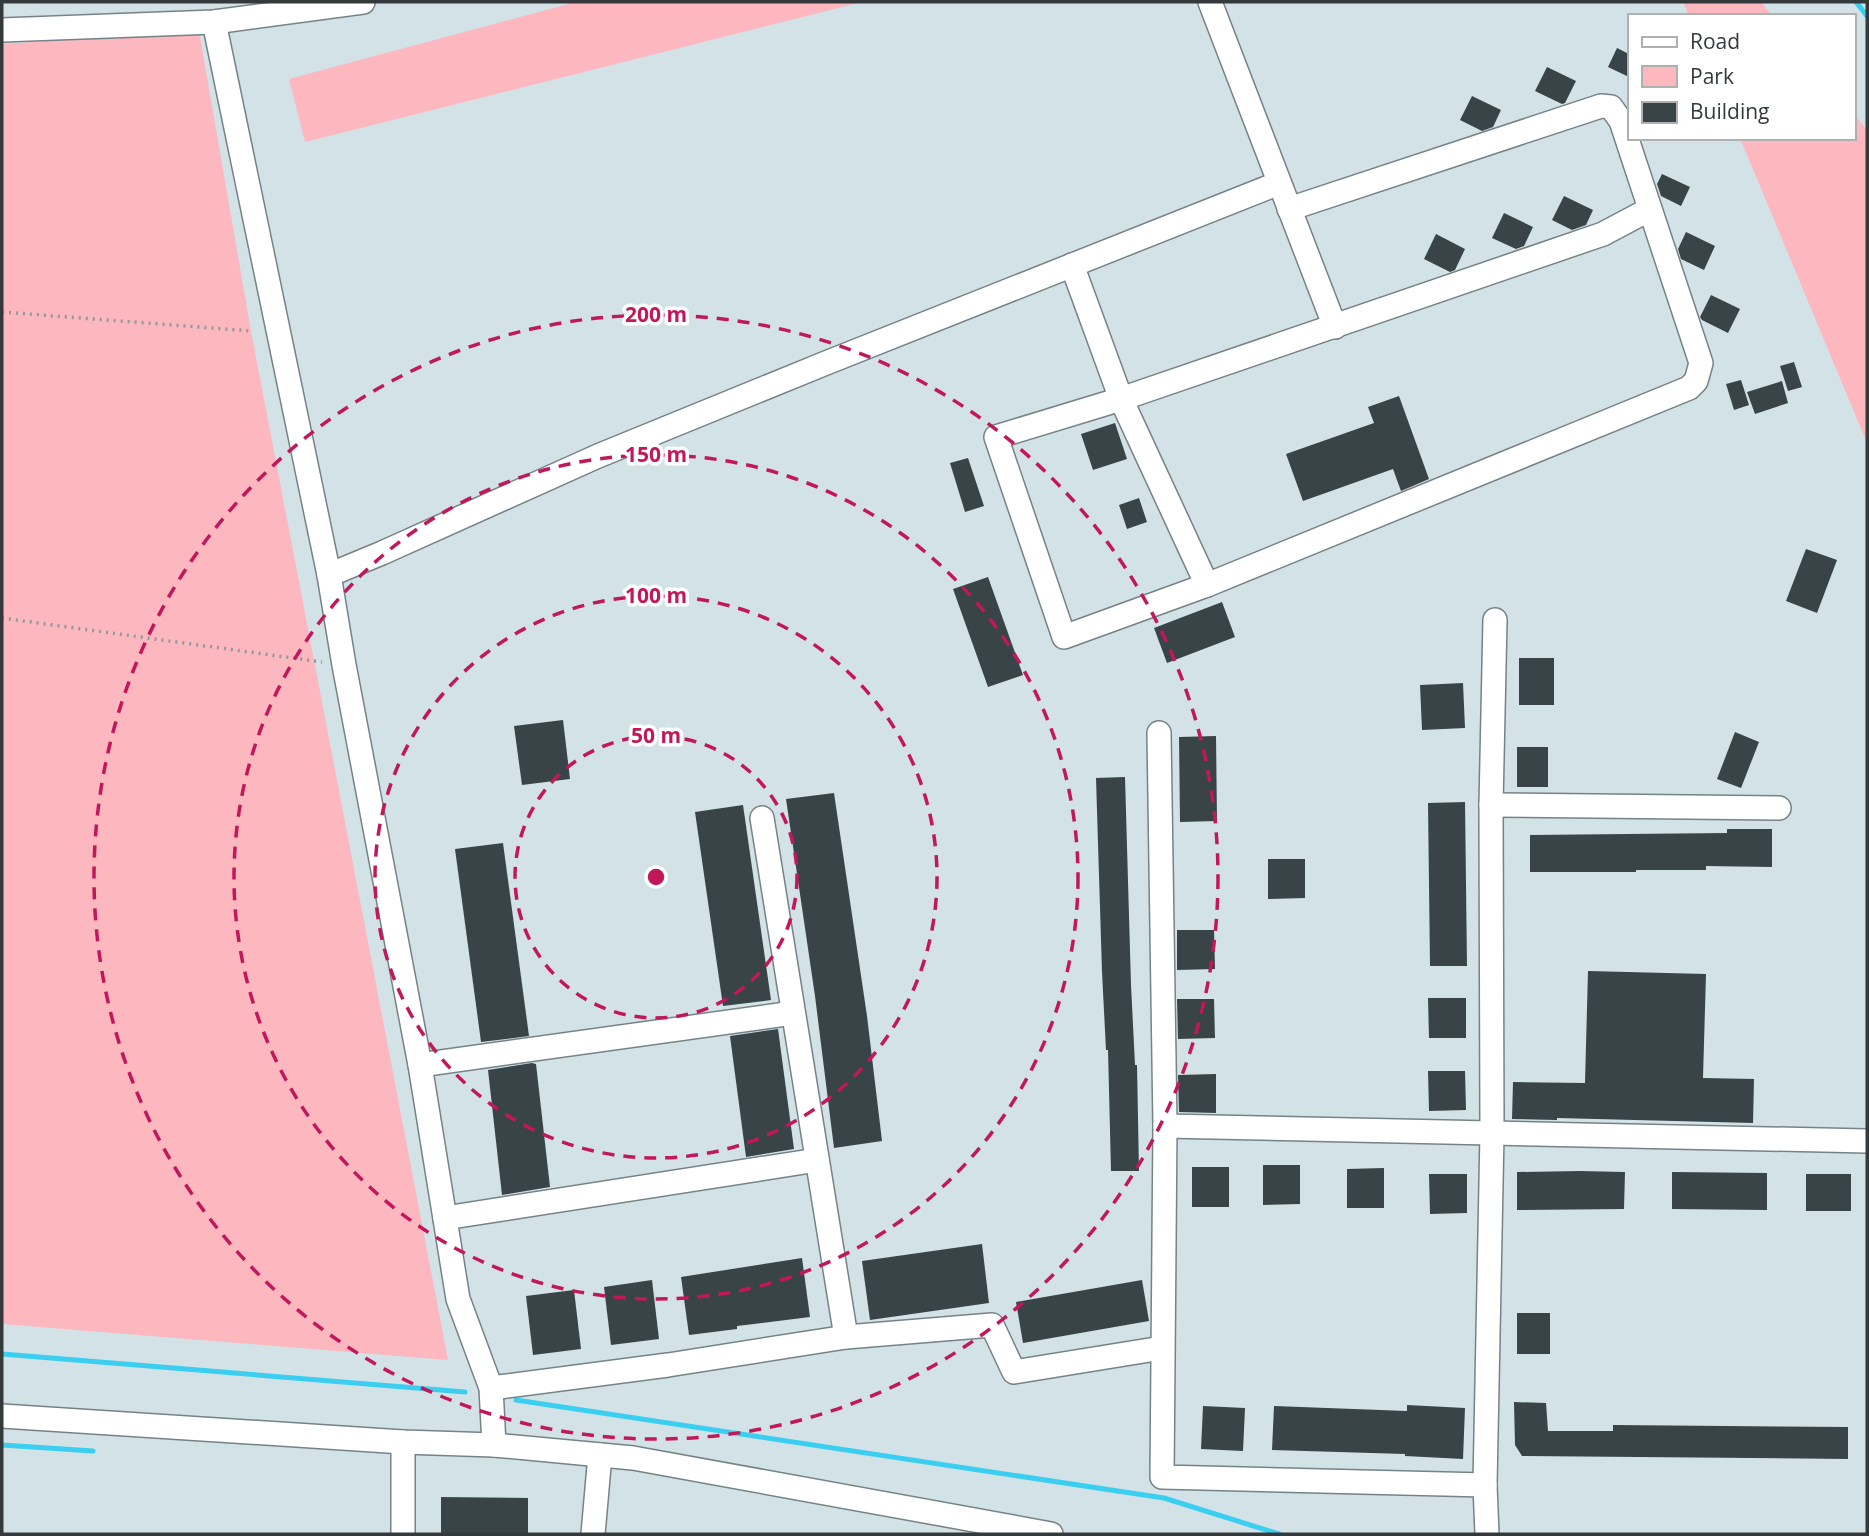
<svg xmlns="http://www.w3.org/2000/svg" width="1869" height="1536" font-family="'Open Sans',sans-serif">
  <style>
    .green { fill: #fcb7bf }
    .lines { fill: none; stroke-linecap: round; stroke-linejoin: round }
    .stream { stroke: #3acff0; stroke-width: 5 }
    .building { fill: #384448 }
    .minor-casing { stroke: #758387; stroke-width: 26 }
    .path { stroke: #8f9a9d; stroke-width: 3.5; stroke-dasharray: 2 5; stroke-linecap: butt }
    .minor { stroke: #fff; stroke-width: 23 }
    .ring { fill: none; stroke: #c2185b; stroke-width: 3.5; stroke-dasharray: 12 9 }
    .centre { fill: #c2185b; stroke: #fff; stroke-width: 3.5 }
    .ring-label { font-size: 21px; text-anchor: middle; font-weight: bold; fill: #c2185b; stroke: #fff; stroke-width: 7; stroke-linejoin: round; paint-order: stroke }
  </style>
  <rect width="100%" height="100%" fill="#d3e2e6"/>
  <g class="green">
    <path d="M576 2H862L305 142 289 79Z"/>
    <path d="M1683 2H1761L1772 16H1689Z"/>
    <path d="M199 31 251 331 448 1360 2 1324V44Z"/>
    <path d="M1853 113 1867 130V443L1740 138H1853Z"/>
  </g>
  <g class="lines">
    <g class="stream">
      <path d="M1856 2 1867 16"/>
      <path d="M2 1354 465 1392"/>
      <path d="M516 1400 1164 1498 1279 1534"/>
      <path d="M2 1445 93 1451"/>
    </g>
  </g>
  <g class="building">
    <path d="M1617 48 1629 54V77L1608 67Z"/>
    <path d="M1547 67 1576 81 1565 103 1562 104 1535 91Z"/>
    <path d="M1472 96 1501 110 1493 127 1482 131 1460 120Z"/>
    <path d="M1662 174 1690 187 1681 206 1661 196 1657 184Z"/>
    <path d="M1564 196 1593 210 1586 225 1572 230 1552 220Z"/>
    <path d="M1504 213 1533 227 1524 246 1516 249 1492 238Z"/>
    <path d="M1686 232 1715 246 1704 270 1681 259 1678 249Z"/>
    <path d="M1436 234 1465 249 1455 270 1450 272 1424 259Z"/>
    <path d="M1711 295 1740 309 1728 333 1702 320 1700 317Z"/>
    <path d="M1794 362 1802 387 1788 391 1780 366Z"/>
    <path d="M1741 380 1749 405 1734 410 1726 384Z"/>
    <path d="M1782 381 1788 403 1755 414 1747 392Z"/>
    <path d="M1399 396 1429 479 1401 491 1393 469 1303 501 1286 454 1374 423 1368 407Z"/>
    <path d="M1115 423 1127 459 1093 470 1081 434Z"/>
    <path d="M968 458 984 506 965 512 950 463Z"/>
    <path d="M1139 498 1147 522 1127 529 1119 505Z"/>
    <path d="M1806 549 1837 560 1817 613 1786 601Z"/>
    <path d="M988 577 1023 675 988 687 953 589Z"/>
    <path d="M1222 602 1235 637 1167 663 1154 628Z"/>
    <rect x="1519" y="658" width="35" height="47"/>
    <path d="M1463 683 1465 728 1422 730 1420 685Z"/>
    <path d="M563 720 570 779 522 785 514 726Z"/>
    <path d="M1735 732 1759 742 1741 788 1717 779Z"/>
    <path d="M1216 736 1217 821 1180 822 1179 737Z"/>
    <rect x="1517" y="747" width="31" height="40"/>
    <path d="M1125 777 1131 985 1135 1065H1137L1139 1171H1111L1108 1050H1106L1102 972 1096 778Z"/>
    <path d="M834 793 867 1016 882 1141 834 1148 815 996 786 799Z"/>
    <path d="M1465 802 1467 966H1430L1428 803Z"/>
    <path d="M743 805 771 1000 723 1006 695 812Z"/>
    <path d="M1727 829H1772V867L1706 866V870H1636V872H1530V835L1727 833Z"/>
    <path d="M503 843 529 1036 481 1042 455 849Z"/>
    <path d="M1268 859H1305V898L1268 899Z"/>
    <path d="M1177 930H1214L1215 969 1177 970Z"/>
    <path d="M1588 971 1706 974 1703 1078 1754 1079 1753 1123 1557 1118V1120L1512 1119 1513 1082 1585 1083Z"/>
    <path d="M1428 998H1466V1038H1429Z"/>
    <path d="M1177 999H1214L1215 1038 1178 1039Z"/>
    <path d="M778 1029 794 1149 746 1157 730 1036Z"/>
    <path d="M532 1063 536 1064 550 1187 502 1195 488 1070Z"/>
    <path d="M1428 1071H1465L1466 1110 1429 1111Z"/>
    <path d="M1216 1074V1113L1179 1112 1178 1075Z"/>
    <path d="M1263 1165H1300V1204L1263 1205Z"/>
    <rect x="1192" y="1167" width="37" height="40"/>
    <path d="M1384 1168V1208H1347V1169Z"/>
    <path d="M1580 1171 1625 1172 1624 1209 1517 1210V1172Z"/>
    <path d="M1672 1172 1767 1173V1210L1672 1209Z"/>
    <path d="M1429 1174H1467V1213L1430 1214Z"/>
    <rect x="1806" y="1174" width="45" height="37"/>
    <path d="M982 1244 989 1303 870 1320 862 1261Z"/>
    <path d="M802 1258 810 1317 737 1326V1329L689 1335 681 1277Z"/>
    <path d="M652 1280 659 1339 611 1345 604 1287Z"/>
    <path d="M1142 1280 1149 1321 1023 1343 1016 1302Z"/>
    <path d="M574 1290 581 1349 533 1355 526 1296Z"/>
    <rect x="1517" y="1313" width="33" height="41"/>
    <path d="M1514 1402 1546 1403 1548 1431H1613V1425L1848 1427V1459L1522 1456 1515 1445Z"/>
    <path d="M1407 1405 1465 1408 1463 1459 1405 1456V1454L1272 1450 1274 1406 1407 1411Z"/>
    <path d="M1203 1406 1245 1408 1243 1451 1201 1449Z"/>
    <path d="M441 1497 528 1498V1534H441Z"/>
  </g>
  <g class="lines">
    <g class="minor-casing">
      <g id="minor">
        <path d="M1210 2 1335 327"/>
        <path d="M214 22 329 575 344 665 420 1065 458 1299 491 1388 494 1445"/>
        <path d="M2 30 214 22 363 2"/>
        <path d="M1072 265 1121 399 1603 234 1650 209"/>
        <path d="M1121 399 1207 585 1064 637 996 437Z"/>
        <path d="M329 575 382 553 598 456 826 363 1279 183"/>
        <path d="M1207 585 1689 388 1696 381 1701 363 1621 121 1611 107 1601 106 1289 209"/>
        <path d="M1159 733 1165 1126 1162 1477 1485 1485"/>
        <path d="M1491 805 1779 808"/>
        <path d="M762 818 846 1337"/>
        <path d="M420 1065 793 1013"/>
        <path d="M1165 1126 1867 1141"/>
        <path d="M445 1218 817 1160"/>
        <path d="M491 1388 668 1365 846 1337 992 1325 1014 1372 1162 1348"/>
        <path d="M2 1416 403 1442 494 1445 633 1458 1051 1534"/>
        <path d="M403 1534V1442"/>
        <path d="M593 1534 600 1455"/>
        <path d="M1487 1534 1485 1485 1492 1133 1491 805 1495 620"/>
      </g>
    </g>
    <g class="path">
      <path d="M2 312 251 331"/>
      <path d="M2 618 322 662"/>
    </g>
    <use href="#minor" class="minor"/>
  </g>
  <g class="ring">
    <circle cx="656" cy="877" r="141"/>
    <circle cx="656" cy="877" r="281"/>
    <circle cx="656" cy="877" r="422"/>
    <circle cx="656" cy="877" r="562"/>
  </g>
  <circle cx="656" cy="877" r="10" class="centre"/>
  <g class="ring-label">
    <text x="656" y="322">200 m</text>
    <text x="656" y="462">150 m</text>
    <text x="656" y="603">100 m</text>
    <text x="656" y="743">50 m</text>
  </g>
  <rect width="1869" height="1536" fill="none" stroke="#343a3c" stroke-width="7"/>
  <rect x="1628" y="14" width="228" height="126" fill="#ffffff" stroke="#aeb0b1" stroke-width="2"/>
  <rect x="1642" y="37" width="35" height="10" fill="#ffffff" stroke="#aeb0b1" stroke-width="2"/>
  <text x="1690" y="49" font-size="21" fill="#343a3c">Road</text>
  <rect x="1642" y="66" width="35" height="21" fill="#fcb7bf" stroke="#aeb0b1" stroke-width="2"/>
  <text x="1690" y="84" font-size="21" fill="#343a3c">Park</text>
  <rect x="1642" y="102" width="35" height="21" fill="#384448" stroke="#aeb0b1" stroke-width="2"/>
  <text x="1690" y="119" font-size="21" fill="#343a3c">Building</text>
</svg>
